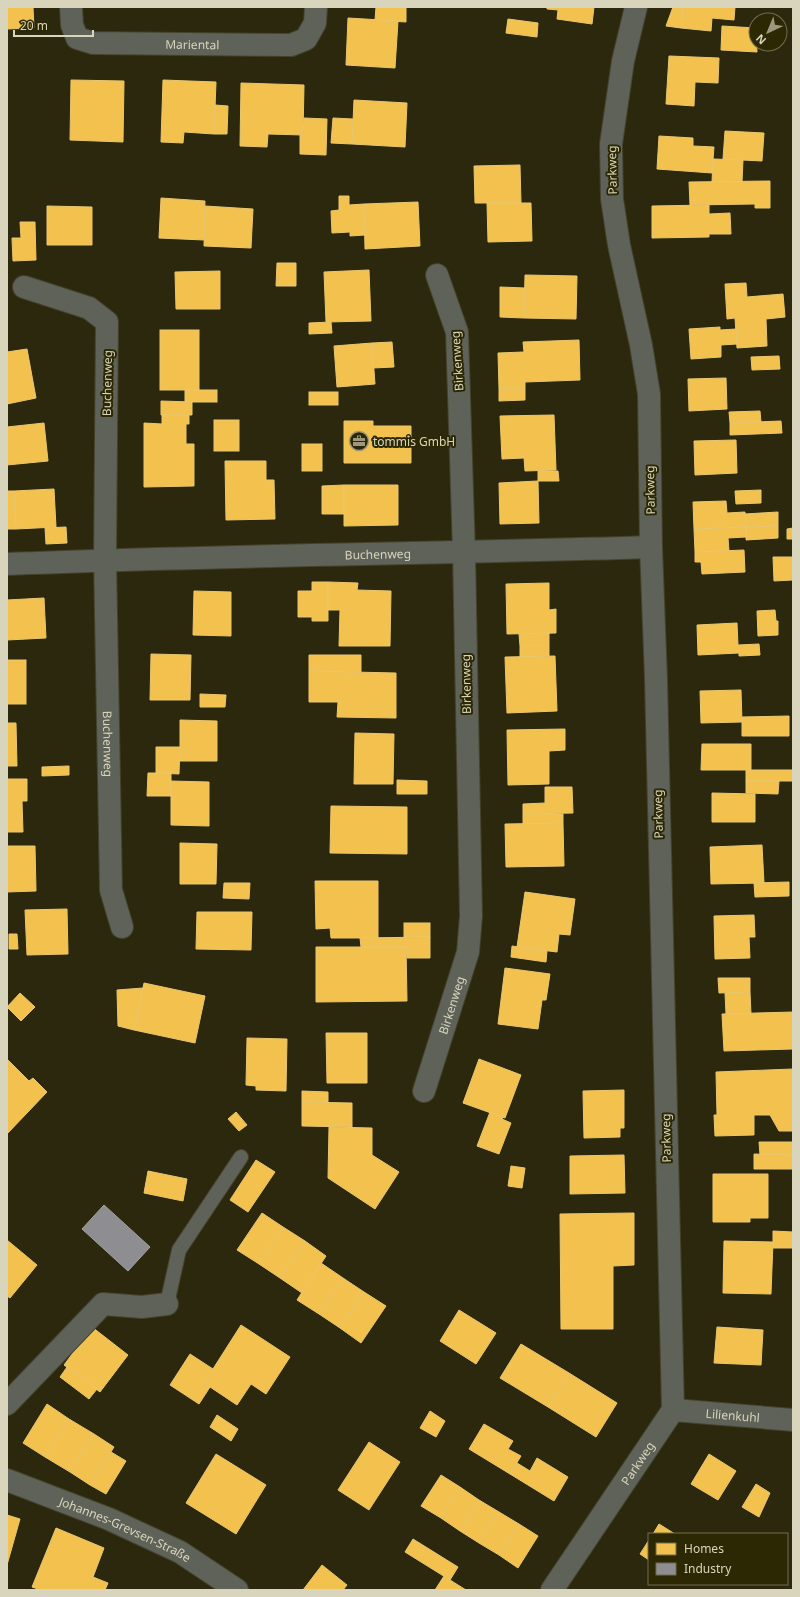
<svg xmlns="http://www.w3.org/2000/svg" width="800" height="1597" font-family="'Noto Sans',sans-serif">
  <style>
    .homes { fill: #f2c14e; stroke: #eac76f }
    .industry { fill: #8d8d92; stroke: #a4a39f }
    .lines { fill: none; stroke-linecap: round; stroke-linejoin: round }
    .service-casing { stroke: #45422c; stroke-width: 16 }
    .minor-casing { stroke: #45422c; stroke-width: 24 }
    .service { stroke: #5e6258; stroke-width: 14 }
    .minor { stroke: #5e6258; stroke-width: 22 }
    .labels { text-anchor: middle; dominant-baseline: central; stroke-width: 4; stroke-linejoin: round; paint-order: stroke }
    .street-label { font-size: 12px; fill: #d8d5bc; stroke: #2d2804 }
    .poi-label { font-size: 12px; fill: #d8d5bc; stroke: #2d2804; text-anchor: start }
  </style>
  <rect width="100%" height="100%" fill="#2c280d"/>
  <g class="homes">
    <path d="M7 7H33L34 28 7 29Z"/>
    <path d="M376 7H406V22L375 20Z"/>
    <path d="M547 7H594L592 24 557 19 558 10 547 9Z"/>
    <path d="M673 7 683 8 681 28 666 26Z"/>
    <path d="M683 7H735L734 20 712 18 711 31 681 28Z"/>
    <path d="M348 18 398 21 395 68 346 65Z"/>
    <path d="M508 19 538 23 537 37 506 33Z"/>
    <path d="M722 26 756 28 757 52 721 50Z"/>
    <path d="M669 56 719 58 718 83 695 82 694 106 666 104Z"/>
    <path d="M71 80 124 81 123 142 70 140Z"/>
    <path d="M163 80 216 82 214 134 184 132 183 143 161 142Z"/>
    <path d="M241 83 304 85 303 135 268 134 267 147 240 146Z"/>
    <path d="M354 100 407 103 405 147 352 144Z"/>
    <path d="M215 105 228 106 227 134H214Z"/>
    <path d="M304 118 327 119 326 155 300 154V135H303Z"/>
    <path d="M333 118 353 119 352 144 331 143Z"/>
    <path d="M725 131 764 133 762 161 723 159Z"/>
    <path d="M659 136 693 138V146L714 147 712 173 657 169Z"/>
    <path d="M713 159 743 160 742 182H712Z"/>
    <path d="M520 165 521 203H475L474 166Z"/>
    <path d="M770 181V208H755V204L690 205 689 182Z"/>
    <path d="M339 196H349V205L364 204 365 235 350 236V232L332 233 331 211 339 210Z"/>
    <path d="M161 198 205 201 204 240 159 238Z"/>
    <path d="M418 202 420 246 365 249 364 204Z"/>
    <path d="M487 203H531L532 241 488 242Z"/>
    <path d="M709 205V214L730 213 731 234H709V237L652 238V206Z"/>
    <path d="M47 206 92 207V245H47Z"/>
    <path d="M205 206 253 209 251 248 204 246Z"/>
    <path d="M20 222H35L36 260 13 261 12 238H21Z"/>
    <path d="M277 263H296V286H276Z"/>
    <path d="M369 270 371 321 326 322 324 272Z"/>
    <path d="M220 271V309H176L175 272Z"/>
    <path d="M525 275 577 276 576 319 524 318Z"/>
    <path d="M746 283 747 297 783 294 785 317 766 319 767 346 737 348 735 318 727 319 725 284Z"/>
    <path d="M500 287 525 288 524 318 500 317Z"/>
    <path d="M331 322 332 333 309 334V323Z"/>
    <path d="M720 327V330L736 329 737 344 721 345V357L691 359 689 329Z"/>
    <rect x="160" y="330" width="39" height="60"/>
    <path d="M579 340 580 380 525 382V388L499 389 498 353 524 352 523 342Z"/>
    <path d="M392 342 394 367 373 368 372 343Z"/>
    <path d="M372 343 375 384 337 387 334 346Z"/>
    <path d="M27 349 36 398 7 404V352Z"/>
    <path d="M779 356 780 369 752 370 751 357Z"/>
    <path d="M726 378 727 409 689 411 688 379Z"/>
    <path d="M525 388V400L499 401V389Z"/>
    <rect x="185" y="390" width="32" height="12"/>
    <rect x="309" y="392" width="29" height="13"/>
    <path d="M161 401 192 402V415H161Z"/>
    <path d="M760 411 761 422 730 423 729 412Z"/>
    <path d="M162 415H189V424H186V444H194V486L144 487V423L162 424Z"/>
    <path d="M554 415 556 470 525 471 524 458 502 459 500 416Z"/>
    <rect x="214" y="420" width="25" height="31"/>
    <path d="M344 421H373V426H411V463H344Z"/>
    <path d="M781 421 782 433 730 435V423Z"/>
    <path d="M44 423 48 461 7 465V427Z"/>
    <path d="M736 440 737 473 695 475 694 441Z"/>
    <rect x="302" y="444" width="20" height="27"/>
    <path d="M225 461H266V480H274L275 519 226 520Z"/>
    <path d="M538 471H558L559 481H538Z"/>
    <path d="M538 481 539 523 500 524 499 483Z"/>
    <path d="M344 485V514H322V486Z"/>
    <path d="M344 485H398V525L344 526Z"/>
    <path d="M54 489 56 527 16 529 14 491Z"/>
    <path d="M761 490V503L736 504 735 491Z"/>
    <path d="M7 491H14L16 529H7Z"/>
    <path d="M726 501 727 513 745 512 746 527 694 529 693 502Z"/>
    <path d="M778 512V526L746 527 745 514Z"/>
    <path d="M778 526V538L746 540V527Z"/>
    <path d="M66 527 67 543 46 544 45 528Z"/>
    <path d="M746 527V537L728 538 729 551 695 552 694 529Z"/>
    <path d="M793 528V539H787V529Z"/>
    <path d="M744 550 745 572 702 574 701 562H695V552Z"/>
    <path d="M773 557H793V580L774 581Z"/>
    <path d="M312 582H328V621H312V617H298V591H312Z"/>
    <path d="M328 582 358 583 357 590 391 591 390 646H339L340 610H328Z"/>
    <path d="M549 583V610L556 609V633L507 634 506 584Z"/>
    <path d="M194 591 231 592V636L193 635Z"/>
    <path d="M44 598 46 638 7 640V600Z"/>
    <path d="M775 610 776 621H778V635L758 636 757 611Z"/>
    <path d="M737 623 738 645 759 644 760 655 739 656V653L698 655 697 625Z"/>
    <path d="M549 633V645L520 646 519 634Z"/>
    <path d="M549 645V656L520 657V646Z"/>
    <path d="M151 654 191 655 190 700H150Z"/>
    <path d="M309 655H361V672L309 671Z"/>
    <path d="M555 656 557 711 507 713 505 657Z"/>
    <rect x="7" y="660" width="19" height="44"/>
    <path d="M309 671 396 673V718L337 717 338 702H309Z"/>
    <path d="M741 690 742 722 701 723 700 691Z"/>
    <path d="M200 694 226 695 225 707H200Z"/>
    <path d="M789 716V736H742V717Z"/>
    <path d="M180 720 217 721V761H180Z"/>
    <path d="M7 723H16L17 766H7Z"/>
    <path d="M565 729V750L549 751V784L508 785 507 730Z"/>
    <path d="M355 733 394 734 393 784H354Z"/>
    <path d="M702 744H751V770H701Z"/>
    <path d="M156 747H180L179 774 156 773Z"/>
    <path d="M69 766V775L42 776V767Z"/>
    <rect x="746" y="770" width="47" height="11"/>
    <path d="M148 773H171V796H147Z"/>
    <path d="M7 779H27V801H22L23 832H7Z"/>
    <path d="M397 780 427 781V794H397Z"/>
    <path d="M171 781 209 782V826L171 825Z"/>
    <path d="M746 781H779L778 794 746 793Z"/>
    <path d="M545 787H572L573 813 523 814V804L545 803Z"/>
    <path d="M712 793 755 794V822H712Z"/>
    <path d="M331 806 407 807V854L330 853Z"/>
    <path d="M523 814H563V823L523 824Z"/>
    <path d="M563 823 564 866 506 867 505 824Z"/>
    <path d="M180 843 217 844 216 884H180Z"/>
    <path d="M762 845 764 883 711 884 710 847Z"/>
    <path d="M7 846H35L36 891 7 892Z"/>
    <path d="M315 881H378V938H331L330 928 316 929Z"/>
    <path d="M789 882V896L755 897 754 883Z"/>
    <path d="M224 883H250L249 899 223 898Z"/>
    <path d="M525 892 575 899 570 935 559 934 557 952 517 947Z"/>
    <path d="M67 909 68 954 27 955 25 910Z"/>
    <path d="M197 912H252L251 950 196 949Z"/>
    <path d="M754 915 755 937H749L750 958 715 959 714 916Z"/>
    <rect x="404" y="923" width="26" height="14"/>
    <path d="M9 934H17L18 949H9Z"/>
    <path d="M430 937V958H407L406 947H361L360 938Z"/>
    <path d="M512 946 547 951 546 962 511 957Z"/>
    <path d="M316 947H406L407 1001 316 1002Z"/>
    <path d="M505 968 550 974 546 1000H542L538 1029 498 1024Z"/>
    <path d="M718 978H750V992L719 993Z"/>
    <path d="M144 983 205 996 195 1043 134 1030Z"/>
    <path d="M143 988 134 1030 118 1026 117 990Z"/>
    <path d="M750 992 751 1014H726L725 993Z"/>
    <path d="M20 993 35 1007 21 1021 7 1007Z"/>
    <path d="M793 1012V1049L724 1051 722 1014Z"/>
    <path d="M326 1033H367V1083H327Z"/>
    <path d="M247 1038 287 1039 286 1091 256 1090V1086L246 1085Z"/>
    <path d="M7 1059 29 1081 33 1078 47 1092 7 1134Z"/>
    <path d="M479 1059 521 1075 505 1118 463 1103Z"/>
    <path d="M793 1069V1131H779L770 1115H754V1135L715 1136 714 1115H717L716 1072Z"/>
    <path d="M624 1090V1128H620V1137L584 1138 583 1091Z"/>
    <path d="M302 1091 328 1092V1102H302Z"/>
    <path d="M302 1102 352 1103V1127L302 1126Z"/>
    <path d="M236 1112 247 1125 239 1131 228 1119Z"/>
    <path d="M490 1112 503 1117 502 1119 511 1123 499 1154 477 1146Z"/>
    <path d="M329 1127 372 1128V1155L399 1172 375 1209 328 1178Z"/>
    <path d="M759 1142H793V1155H760Z"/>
    <path d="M754 1154 793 1155V1169H754Z"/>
    <path d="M624 1155 625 1193 570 1194V1156Z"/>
    <path d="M256 1160 275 1172 248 1212 230 1200Z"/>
    <path d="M511 1166 525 1168 522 1188 508 1186Z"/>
    <path d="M148 1171 187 1179 183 1201 144 1193Z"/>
    <path d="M713 1174H768V1218H750V1222H713Z"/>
    <path d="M262 1213 283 1227 259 1264 237 1250Z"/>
    <path d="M634 1213V1265L613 1266V1329H561L560 1214Z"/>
    <path d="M283 1227 305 1241 280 1278 259 1264Z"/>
    <path d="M773 1231 793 1232V1248H773Z"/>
    <path d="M7 1240 37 1265 10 1298 7 1296Z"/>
    <path d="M305 1241 326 1256 302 1293 280 1278Z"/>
    <path d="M724 1241 773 1242 771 1294 723 1293Z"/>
    <path d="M321 1263 343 1278 319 1314 297 1300Z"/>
    <path d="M343 1278 364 1292 340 1328 319 1314Z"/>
    <path d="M364 1292 386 1306 361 1343 340 1328Z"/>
    <path d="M459 1310 496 1333 476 1364 440 1341Z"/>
    <path d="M241 1325 290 1357 266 1394 251 1384 237 1405 204 1383Z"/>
    <path d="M92 1327 128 1355 100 1392 64 1365Z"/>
    <path d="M717 1327 763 1330 761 1365 714 1363Z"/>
    <path d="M521 1344 569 1373 548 1407 500 1378Z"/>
    <path d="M190 1354 213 1369 204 1383 210 1387 199 1404 170 1385Z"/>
    <path d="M67 1367 97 1389 89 1399 60 1377Z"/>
    <path d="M569 1373 617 1403 596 1437 548 1407Z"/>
    <path d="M47 1404 69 1419 45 1457 23 1443Z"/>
    <path d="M430 1411 445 1421 436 1437 420 1428Z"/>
    <path d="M217 1415 238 1429 231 1441 210 1427Z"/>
    <path d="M69 1419 94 1434 70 1472 45 1457Z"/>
    <path d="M484 1424 513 1441 508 1449 521 1456 510 1474 469 1449Z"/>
    <path d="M94 1434 114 1447 90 1485 70 1472Z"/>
    <path d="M369 1442 400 1462 369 1510 338 1490Z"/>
    <path d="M111 1452 126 1461 106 1494 90 1485Z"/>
    <path d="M216 1454 266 1485 236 1534 186 1503Z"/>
    <path d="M709 1454 736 1471 718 1500 691 1484Z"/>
    <path d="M537 1458 568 1477 554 1501 510 1474 517 1463 530 1471Z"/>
    <path d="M441 1475 460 1487 441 1518 421 1506Z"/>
    <path d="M756 1484 770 1493 759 1517 742 1507Z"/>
    <path d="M460 1487 479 1500 460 1531 441 1518Z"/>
    <path d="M479 1500 499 1512 479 1543 460 1531Z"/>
    <path d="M499 1512 519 1524 499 1555 479 1543Z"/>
    <path d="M7 1515 20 1519 7 1565Z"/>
    <path d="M519 1524 538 1536 518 1568 499 1555Z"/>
    <path d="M659 1524 675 1534H653Z"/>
    <path d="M56 1528 104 1548 93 1577 108 1583 105 1590H41L32 1587Z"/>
    <path d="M413 1539 458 1567 450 1580 405 1552Z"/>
    <path d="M649 1540V1560L640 1554Z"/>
    <path d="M322 1565 347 1585 343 1590H303Z"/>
    <path d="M444 1576 450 1580 466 1590H435Z"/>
  </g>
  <path class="industry" d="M104 1205 150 1247 128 1271 82 1229Z"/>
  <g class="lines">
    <g class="service-casing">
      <path id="service" d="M167 1304 179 1250 241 1157"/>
    </g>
    <g class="minor-casing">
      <g id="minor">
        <path id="s1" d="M71 7 72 25 77 38 93 43 291 45 306 39 315 23 316 7"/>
        <path id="s2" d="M24 287 89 308 107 322 105 559 111 890 122 927"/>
        <path id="s3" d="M7 564C221 555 436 554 651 547"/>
        <path id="s4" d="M424 1091 468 952 471 916 464 553 457 332 437 275"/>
        <path d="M7 1404 103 1304 142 1307 167 1304"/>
        <path id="s5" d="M673 1410 793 1420"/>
        <path id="s6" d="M7 1480 109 1519 180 1552 237 1590"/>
        <path id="s7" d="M552 1590 673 1410 656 679 651 547 649 394 641 345 619 245 612 199 611 144 623 61 636 7"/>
      </g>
    </g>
    <use href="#service" class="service"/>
    <use href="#minor" class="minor"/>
  </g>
  <defs>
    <g id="office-ring" transform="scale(1)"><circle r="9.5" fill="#2d2804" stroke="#9c987f" stroke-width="1.5"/><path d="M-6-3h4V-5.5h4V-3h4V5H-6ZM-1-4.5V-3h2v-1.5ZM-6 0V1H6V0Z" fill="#9c987f"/></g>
  </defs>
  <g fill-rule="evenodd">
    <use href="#office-ring" x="359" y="441"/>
  </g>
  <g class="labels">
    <g class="street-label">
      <text stroke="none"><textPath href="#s1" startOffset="148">Mariental</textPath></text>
      <text transform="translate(612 170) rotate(-91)">Parkweg</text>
      <text transform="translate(457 361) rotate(-94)">Birkenweg</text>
      <text transform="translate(107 383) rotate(-89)">Buchenweg</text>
      <text transform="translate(650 490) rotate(-91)">Parkweg</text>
      <text stroke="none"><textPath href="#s3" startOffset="371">Buchenweg</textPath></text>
      <text transform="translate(466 684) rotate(-91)">Birkenweg</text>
      <text stroke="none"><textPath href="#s2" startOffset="513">Buchenweg</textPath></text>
      <text transform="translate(658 814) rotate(-91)">Parkweg</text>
      <text stroke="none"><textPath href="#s4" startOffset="90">Birkenweg</textPath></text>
      <text transform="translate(666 1138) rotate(-91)">Parkweg</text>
      <text stroke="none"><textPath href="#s5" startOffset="60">Lilienkuhl</textPath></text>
      <text stroke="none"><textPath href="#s7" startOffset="153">Parkweg</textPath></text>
      <text stroke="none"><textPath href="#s6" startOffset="128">Johannes-Grevsen-Straße</textPath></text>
    </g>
    <g class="poi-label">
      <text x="373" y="441">tommis GmbH</text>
    </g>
  </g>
  <rect width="800" height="1597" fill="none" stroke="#d8d5bc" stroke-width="16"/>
  <rect x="648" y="1533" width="140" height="52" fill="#2d2804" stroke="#716d4e"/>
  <rect x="656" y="1543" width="20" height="12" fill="#f2c14e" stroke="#716d4e"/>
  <text x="684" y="1553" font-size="12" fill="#d8d5bc">Homes</text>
  <rect x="656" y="1563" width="20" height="12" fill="#8d8d92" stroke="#716d4e"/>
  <text x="684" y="1573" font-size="12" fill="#d8d5bc">Industry</text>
  <g transform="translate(768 32) rotate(224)"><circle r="19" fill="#2d2804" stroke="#716d4e"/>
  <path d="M0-3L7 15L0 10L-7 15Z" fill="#9c987f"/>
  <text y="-6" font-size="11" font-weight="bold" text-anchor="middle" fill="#d8d5bc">N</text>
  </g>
  <path d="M14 30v6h79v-6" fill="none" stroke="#d8d5bc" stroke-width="2"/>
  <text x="20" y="30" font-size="12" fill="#d8d5bc" stroke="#2d2804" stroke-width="3" paint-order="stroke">20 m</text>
</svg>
